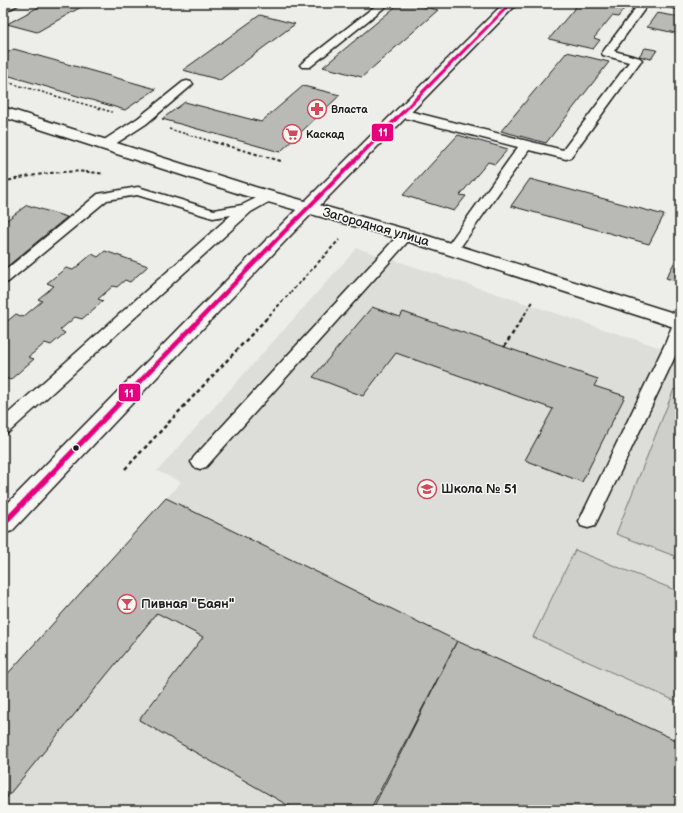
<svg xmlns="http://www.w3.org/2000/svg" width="683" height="813" font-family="'Balsamiq Sans',sans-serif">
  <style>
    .built { fill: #ddddda }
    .green { fill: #cececb; stroke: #757574 }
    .building { fill: #b9b9b6; stroke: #1c1c1c }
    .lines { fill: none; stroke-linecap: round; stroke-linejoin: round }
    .lane-casing { stroke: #1c1c1c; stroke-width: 3 }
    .street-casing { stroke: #1c1c1c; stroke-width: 3 }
    .secondary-casing { stroke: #1c1c1c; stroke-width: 3 }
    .path-far2 { stroke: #1c1c1c; stroke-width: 1.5; stroke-dasharray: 2.5 2; stroke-linecap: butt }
    .path-far1 { stroke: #1c1c1c; stroke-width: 2; stroke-dasharray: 3.5 2.5; stroke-linecap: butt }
    .path { stroke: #1c1c1c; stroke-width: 2.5; stroke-dasharray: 4 3; stroke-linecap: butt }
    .lane { fill: #f6f6f2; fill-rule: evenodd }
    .street { fill: #f6f6f2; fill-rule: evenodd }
    .secondary { fill: #f6f6f2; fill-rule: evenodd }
    .bus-1-casing { stroke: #f6f6f2; stroke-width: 3 }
    .bus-1 { fill: #e5007d; fill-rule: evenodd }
    .bus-dot { fill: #1c1c1c; stroke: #f6f6f2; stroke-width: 1.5 }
    .labels { text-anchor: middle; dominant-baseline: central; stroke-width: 3; stroke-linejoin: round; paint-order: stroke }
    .far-poi-label { font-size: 11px; font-weight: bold; fill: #1c1c1c; stroke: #f6f6f2; text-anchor: start }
    .street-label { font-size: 13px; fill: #1c1c1c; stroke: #f6f6f2 }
    .poi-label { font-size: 13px; font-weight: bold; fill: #1c1c1c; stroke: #f6f6f2; text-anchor: start }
    .line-badge { stroke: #f6f6f2; stroke-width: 1.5 }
    .badge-label { font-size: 11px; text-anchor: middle; font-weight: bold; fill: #fff }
  </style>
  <rect width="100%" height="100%" fill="#edede9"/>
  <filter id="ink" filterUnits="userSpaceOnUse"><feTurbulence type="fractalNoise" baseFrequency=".025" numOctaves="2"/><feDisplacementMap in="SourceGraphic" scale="8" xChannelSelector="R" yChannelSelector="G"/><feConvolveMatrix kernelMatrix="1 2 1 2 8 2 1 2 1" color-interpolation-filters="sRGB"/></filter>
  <g filter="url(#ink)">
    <path class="built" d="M357 248 680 354V810H3V679L181 482 157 471Z"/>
    <g class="green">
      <path d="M674 389 680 391V558L616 534Z"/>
      <path d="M575 550 680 592V703L533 637Z"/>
    </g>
    <g class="building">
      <path d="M46 3H88L37 32 7 24Z"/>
      <path d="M400 3H409L438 10 362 77 323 67Z"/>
      <path d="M579 3H609L626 6 618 17 612 16 594 38 600 40 593 49 549 39Z"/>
      <path d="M646 3H667L680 6V10Z"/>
      <path d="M657 13 680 17V34L647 27Z"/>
      <path d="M260 15 295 24 220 80 183 70Z"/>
      <path d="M645 48 657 50 651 59 639 56Z"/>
      <path d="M14 49 156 89 125 110 3 74V55Z"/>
      <path d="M567 52 609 62 546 143 501 131Z"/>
      <path d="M303 86 340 95 280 152 162 119 185 102 261 122Z"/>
      <path d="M458 135 508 149 495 164 488 162 460 195 466 196 454 211 403 195Z"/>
      <path d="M530 179 664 215 649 244 511 206Z"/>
      <path d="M27 205 67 217 3 270V223Z"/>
      <path d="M105 251 148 266 130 282 125 280 117 287 113 286 98 299 103 301 82 319 75 317 60 330 65 333 51 345 45 343 36 351 28 357 34 359 10 380 3 377V322L5 323 16 314 23 317 42 301 38 299 54 286 47 283 66 268 73 270 92 254 98 257Z"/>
      <path d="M680 252V282L666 278Z"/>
      <path d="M372 307 400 317 403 312 598 379 594 386 625 396 582 482 525 460 553 409 396 353 363 396 313 377Z"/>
      <path d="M166 498 457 641 370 810H296L139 720 203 637 157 613 3 802V679Z"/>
      <path d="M457 641 680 742V810H372Z"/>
    </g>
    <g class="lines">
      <g class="lane-casing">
        <g id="lane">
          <path d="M8 3H21L3 13V6Z"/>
          <path d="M379 3H390L310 67H302L300 65 302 63Z"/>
          <path d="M619 3H637L645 5 646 7 614 51 640 58 642 60 640 62 570 158 566 159 529 150 457 252 452 253 447 252 445 249 518 147 397 116 395 113 397 110 401 109 563 150 629 62 603 55 602 53 635 9 620 5Z"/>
          <path d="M187 81 191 82 193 84 191 86 146 124 109 148H101L99 145 101 142 138 118 183 82Z"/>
          <path d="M138 187 214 210 242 205 269 192 274 193 276 196 274 199 251 212 9 432 3 434V418L231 215 213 218 137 195 107 200 8 282 3 284V272L98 194Z"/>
          <path d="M406 231 411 232 413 235 411 238 206 467 200 469 194 467 191 462 194 457 401 232Z"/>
          <path d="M680 320V346L597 521 595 526 588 528 581 526 579 521 666 342 674 321Z"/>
        </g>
      </g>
      <g class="street-casing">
        <path id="street" d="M3 107 255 187 412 231 680 315V329L400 239 243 195 3 117Z"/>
      </g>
      <g class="secondary-casing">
        <path id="secondary" d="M504 3H518L288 238 12 531 3 534V508L276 230Z"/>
      </g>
      <g class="path-far2">
        <path d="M3 81 112 112"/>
        <path d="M169 129 217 143"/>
      </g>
      <g class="path-far1">
        <path d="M214 142 281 161"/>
        <path d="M3 182C35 174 71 168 104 174"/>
        <path d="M265 320 339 240"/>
        <path d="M521 320 534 300"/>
      </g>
      <g class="path">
        <path d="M504 347 522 319"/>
        <path d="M125 469 266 319"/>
      </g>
      <use href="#lane" class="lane"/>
      <use href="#street" class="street"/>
      <use href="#secondary" class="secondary"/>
      <g class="bus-1-casing">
        <path id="bus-1" d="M509 3H513L284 235 5 526 3 527V520L280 233Z"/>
      </g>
      <use href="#bus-1" class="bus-1"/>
    </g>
  </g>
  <defs>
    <g id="pharmacy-ring" transform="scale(1)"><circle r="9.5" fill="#f6f6f2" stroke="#d1495b" stroke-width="1.5"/><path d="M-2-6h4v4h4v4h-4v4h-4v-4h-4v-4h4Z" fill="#d1495b"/></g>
    <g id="supermarket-ring" transform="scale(1)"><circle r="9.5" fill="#f6f6f2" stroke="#d1495b" stroke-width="1.5"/><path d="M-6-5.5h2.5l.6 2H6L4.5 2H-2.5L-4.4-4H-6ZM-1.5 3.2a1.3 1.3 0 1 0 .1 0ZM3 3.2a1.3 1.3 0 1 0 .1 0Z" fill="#d1495b"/></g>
    <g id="school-ring" transform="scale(1)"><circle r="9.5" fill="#f6f6f2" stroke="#d1495b" stroke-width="1.5"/><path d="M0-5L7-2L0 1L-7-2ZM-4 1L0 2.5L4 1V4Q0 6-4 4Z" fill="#d1495b"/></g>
    <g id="bar-ring" transform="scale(1)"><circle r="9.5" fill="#f6f6f2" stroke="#d1495b" stroke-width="1.5"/><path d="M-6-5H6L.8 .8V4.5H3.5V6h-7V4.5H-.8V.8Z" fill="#d1495b"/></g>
  </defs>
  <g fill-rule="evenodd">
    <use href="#pharmacy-ring" x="317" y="109"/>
    <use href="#supermarket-ring" x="292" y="134"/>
    <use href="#school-ring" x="427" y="489"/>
    <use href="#bar-ring" x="127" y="604"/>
  </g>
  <circle class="bus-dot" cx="76" cy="448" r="3.5"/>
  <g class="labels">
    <g class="far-poi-label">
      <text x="331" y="109">Власта</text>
      <text x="306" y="134">Каскад</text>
    </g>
    <g class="street-label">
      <text transform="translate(376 227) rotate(16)">Загородная улица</text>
    </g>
    <g class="poi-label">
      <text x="441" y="489">Школа № 51</text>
      <text x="141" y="604">Пивная "Баян"</text>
    </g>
  </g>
  <g class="line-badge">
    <rect x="371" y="123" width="23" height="19" rx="4" fill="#e5007d"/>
    <rect x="118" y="383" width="23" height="19" rx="4" fill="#e5007d"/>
  </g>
  <g class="badge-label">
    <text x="383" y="136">11</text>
    <text x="129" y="397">11</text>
  </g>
  <rect width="683" height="813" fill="none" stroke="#f6f6f2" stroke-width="16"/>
  <rect x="8" y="8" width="667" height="797" fill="none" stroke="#1c1c1c" stroke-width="1.5" filter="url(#ink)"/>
</svg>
